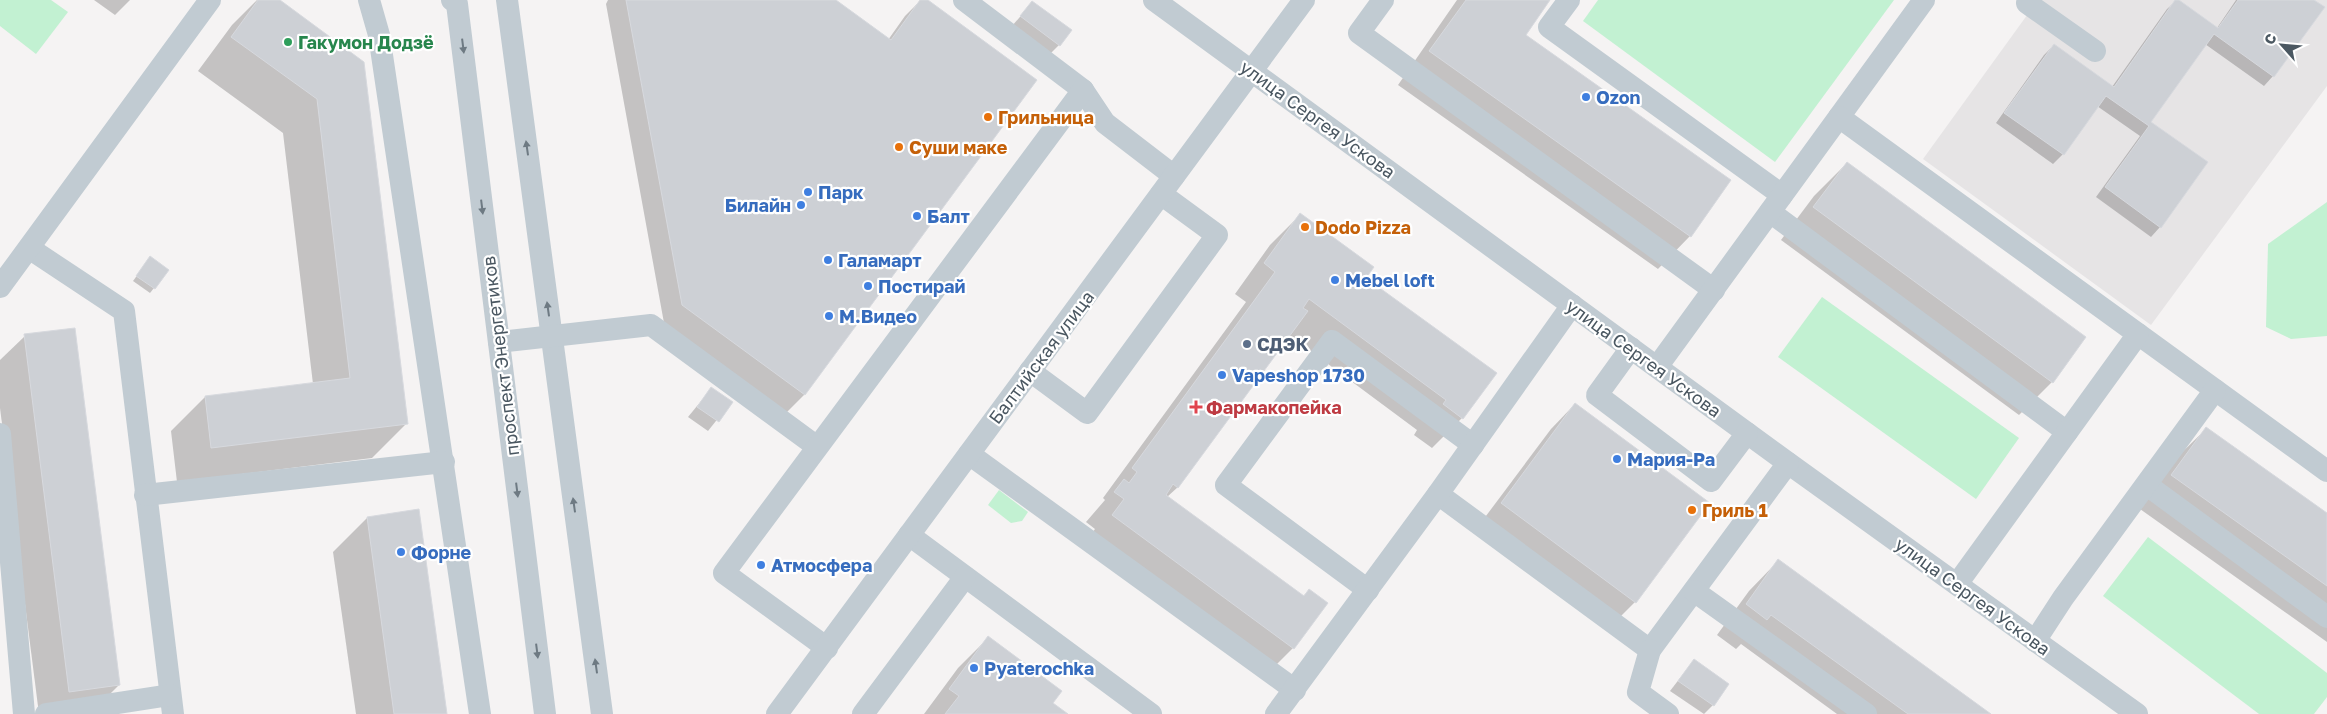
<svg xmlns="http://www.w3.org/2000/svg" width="2327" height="714" font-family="'Golos Text',sans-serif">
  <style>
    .education { fill: #e6e4e5 }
    .green { fill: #c2f1d2 }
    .shadow { fill: #0003 }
    .building { fill: #cdd0d5; stroke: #d7d9de }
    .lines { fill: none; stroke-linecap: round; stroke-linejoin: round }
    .minor { stroke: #c1cbd2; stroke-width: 22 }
    .oneway { fill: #6e7a83 }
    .leisure-dot { fill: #2e9e5b; stroke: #fff; stroke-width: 2 }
    .shop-dot { fill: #3f7fe0; stroke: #fff; stroke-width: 2 }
    .food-dot { fill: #e8710a; stroke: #fff; stroke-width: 2 }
    .service-dot { fill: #5c6f8a; stroke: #fff; stroke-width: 2 }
    .health-dot { fill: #e0444e; stroke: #fff; stroke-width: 2 }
    .labels { text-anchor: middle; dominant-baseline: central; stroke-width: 4.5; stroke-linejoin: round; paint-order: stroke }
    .leisure-label { font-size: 18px; font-weight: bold; fill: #27864d; stroke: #fff; text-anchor: start }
    .shop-label { font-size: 18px; font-weight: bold; fill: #366cbe; stroke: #fff; text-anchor: start }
    .food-label { font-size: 18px; font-weight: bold; fill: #c56008; stroke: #fff; text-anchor: start }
    .street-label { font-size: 18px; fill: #4a5761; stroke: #fff }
    .service-label { font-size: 18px; font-weight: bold; fill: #4e5e75; stroke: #fff; text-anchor: start }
    .health-label { font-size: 18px; font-weight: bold; fill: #be3a42; stroke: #fff; text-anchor: start }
  </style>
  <rect width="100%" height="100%" fill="#f5f3f3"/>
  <path class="education" d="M2038 0H2327V86L2151 325 1923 159Z"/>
  <g class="green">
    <path d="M0 0H51L68 12 36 54 0 26Z"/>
    <path d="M1598 0H1894L1775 162 1583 21Z"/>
    <path d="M2327 202V336L2291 339 2266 327 2268 244Z"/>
    <path d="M1822 297 2019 438 1976 499 1778 357Z"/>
    <path d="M999 490 1028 512 1022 521 1011 523 988 505Z"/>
    <path d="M2148 537 2327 673V697L2314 714H2259L2103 596Z"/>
  </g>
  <g class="shadow">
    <path d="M94 0H130L115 15Z"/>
    <path d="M257 0H278L363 62 406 424 372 458 177 482 171 431 205 397 313 384 283 133 198 71 232 25Z"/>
    <path d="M608 0H834L888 40 905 16 921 0H926L1035 80 804 395 786 413 664 323 606 4Z"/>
    <path d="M1457 0H1549L1524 35 1690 236 1658 269 1398 85Z"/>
    <path d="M2177 0 2217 28 2236 0H2312L2273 76 2264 86 2205 44 2150 122 2160 227 2151 237 2096 197 2140 136 2097 106 2063 154 2053 164 1996 123 2044 55 2054 45 2112 87 2167 9Z"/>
    <path d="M1032 3 1059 45 1050 54 1012 26Z"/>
    <path d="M1847 163 2052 382 2019 415 1781 240 1814 196Z"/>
    <path d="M1300 215 1364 278 1462 418 1432 448 1414 435 1417 430 1289 335 1178 487 1167 497 1303 596 1309 591 1293 648 1263 678 1083 546 1095 529 1086 522 1105 500 1103 498 1246 302 1235 294 1270 245Z"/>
    <path d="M150 258 154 288 150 293 133 281Z"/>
    <path d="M25 336 119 685 90 714H39L0 408V360Z"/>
    <path d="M711 389 731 402 708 431 688 417Z"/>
    <path d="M1575 404 1635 602 1611 626 1477 528 1551 429Z"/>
    <path d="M2206 429 2327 515V642L2140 509 2173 461Z"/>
    <path d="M367 518 446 714H356L333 552Z"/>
    <path d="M1778 561 1989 714H1837L1741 644 1736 649 1717 635 1749 591Z"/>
    <path d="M988 638 1051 704 1065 714H924L958 668Z"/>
    <path d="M1694 660 1713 705 1704 714 1670 691Z"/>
  </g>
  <g class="building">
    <path d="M258 0H280L364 62 408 424 211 448 205 396 350 378 317 99 231 37Z"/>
    <path d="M626 0H836L891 40 920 0H928L1037 80 805 395 682 305Z"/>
    <path d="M1466 0H1550L1526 35 1731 180 1691 237 1429 51Z"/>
    <path d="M2175 0H2179L2218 28 2238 0H2314L2325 7 2274 77 2214 34 2151 122 2208 162 2161 228 2105 187 2149 126 2106 96 2064 155 2004 113 2054 44 2114 87Z"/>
    <path d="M1032 1 1072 30 1060 46 1020 16Z"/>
    <path d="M1847 162 2086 337 2053 383 1813 207Z"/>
    <path d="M1300 213 1374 267 1366 278 1497 373 1463 419 1443 404 1446 400 1309 299 1303 308 1308 311 1178 488 1173 484 1166 495 1304 596 1309 589 1328 603 1294 649 1112 515 1124 499 1114 492 1124 479 1129 483 1137 472 1132 468 1275 272 1264 263Z"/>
    <path d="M150 256 169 270 155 289 136 276Z"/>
    <path d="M75 328 120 685 69 692 24 334Z"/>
    <path d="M711 387 733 402 719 422 697 407Z"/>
    <path d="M1575 403 1710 503 1636 603 1501 503Z"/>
    <path d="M2206 427 2327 513V586L2171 475Z"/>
    <path d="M419 509 447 714H394L367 517Z"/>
    <path d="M1778 559 1991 714H1908L1771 615 1767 620 1746 604Z"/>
    <path d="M988 636 1062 691 1053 703 1068 714H945L959 696 949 689Z"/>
    <path d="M1694 659 1729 684 1714 706 1678 681Z"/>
  </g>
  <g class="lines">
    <g class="minor">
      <path d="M369 0 379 35 480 714"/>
      <path d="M452 0 457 4 545 714"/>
      <path d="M507 0 602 714"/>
      <path d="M964 0 1083 90 1105 123 1174 176"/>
      <path d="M1154 0 1788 463 2137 714"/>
      <path d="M1383 0 1359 33 1714 290"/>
      <path d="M1569 0 1549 27 1782 195"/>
      <path d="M2027 3 2095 51"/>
      <path d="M1839 117 1924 0"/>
      <path d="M1770 212 2067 432"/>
      <path d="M29 248 124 311 173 714"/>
      <path d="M0 287 210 0"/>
      <path d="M2138 334 2327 471"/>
      <path d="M499 342 651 325 816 446"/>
      <path d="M1631 348 1597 395 1711 481 1747 433"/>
      <path d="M1657 367 1839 117 2138 334 1957 584"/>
      <path d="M1030 371 1087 413 1217 235 1161 194"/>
      <path d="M0 434 24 714"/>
      <path d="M969 454 1295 690"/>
      <path d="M2147 485 2327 617"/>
      <path d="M1438 494 1650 650 1788 463"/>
      <path d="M145 495 444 462"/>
      <path d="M909 535 1151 714"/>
      <path d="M1368 590 1226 485 1332 341 1473 445"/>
      <path d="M1694 591 1866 714"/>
      <path d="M2035 641 2063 598 2215 390"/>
      <path d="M827 648 724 573 1083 90"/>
      <path d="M1650 650 1638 692 1668 714"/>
      <path d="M46 714 170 695"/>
      <path d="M777 714 1304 0"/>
      <path d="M863 714 965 577"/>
      <path d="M1276 714 1438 494 1572 305"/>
    </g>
  </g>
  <defs><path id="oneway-solid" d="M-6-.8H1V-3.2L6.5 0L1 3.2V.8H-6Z" transform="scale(1.25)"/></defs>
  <g class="oneway">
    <use href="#oneway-solid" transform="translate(463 46) rotate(83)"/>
    <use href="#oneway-solid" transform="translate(527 148) rotate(-98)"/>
    <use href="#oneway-solid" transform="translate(482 207) rotate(83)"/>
    <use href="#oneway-solid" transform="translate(548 309) rotate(-98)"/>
    <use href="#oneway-solid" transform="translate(517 490) rotate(83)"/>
    <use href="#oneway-solid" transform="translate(574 505) rotate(-98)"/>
    <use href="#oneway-solid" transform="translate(537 651) rotate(83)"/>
    <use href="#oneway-solid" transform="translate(596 666) rotate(-98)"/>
  </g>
  <circle class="leisure-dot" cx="288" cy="42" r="5"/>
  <g class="shop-dot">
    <circle cx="1586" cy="97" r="5"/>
    <circle cx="808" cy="192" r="5"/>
    <circle cx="801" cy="205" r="5"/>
    <circle cx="917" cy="216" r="5"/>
    <circle cx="828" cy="260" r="5"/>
    <circle cx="1335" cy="280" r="5"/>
    <circle cx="868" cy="286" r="5"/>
    <circle cx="829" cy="316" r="5"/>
    <circle cx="1222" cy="375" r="5"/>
    <circle cx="1617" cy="459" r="5"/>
    <circle cx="401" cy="552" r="5"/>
    <circle cx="761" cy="565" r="5"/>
    <circle cx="974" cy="668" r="5"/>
  </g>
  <g class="food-dot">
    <circle cx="988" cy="117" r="5"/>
    <circle cx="899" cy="147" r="5"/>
    <circle cx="1305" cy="227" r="5"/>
    <circle cx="1692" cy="510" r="5"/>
  </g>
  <circle class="service-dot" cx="1247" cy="344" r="5"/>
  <path class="health-dot" d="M1193.5 399.5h5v5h5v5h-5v5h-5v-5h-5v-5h5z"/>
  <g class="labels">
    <g class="leisure-label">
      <text x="298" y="42">Гакумон Додзё</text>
    </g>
    <g class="shop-label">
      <text x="1596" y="97">Ozon</text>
      <text x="818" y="192">Парк</text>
      <text x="791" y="205" text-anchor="end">Билайн</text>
      <text x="927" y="216">Балт</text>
      <text x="838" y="260">Галамарт</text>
      <text x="1345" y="280">Mebel loft</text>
      <text x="878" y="286">Постирай</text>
      <text x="839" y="316">М.Видео</text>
      <text x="1232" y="375">Vapeshop 1730</text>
      <text x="1627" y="459">Мария-Ра</text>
      <text x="411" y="552">Форне</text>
      <text x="771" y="565">Атмосфера</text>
      <text x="984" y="668">Pyaterochka</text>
    </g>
    <g class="food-label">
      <text x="998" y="117">Грильница</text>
      <text x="909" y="147">Суши маке</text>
      <text x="1315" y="227">Dodo Pizza</text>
      <text x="1702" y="510">Гриль 1</text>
    </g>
    <g class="street-label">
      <text transform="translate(1318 119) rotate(36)">улица Сергея Ускова</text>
      <text transform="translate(500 356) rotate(-97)">проспект Энергетиков</text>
      <text transform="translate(1041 357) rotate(-53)">Балтийская улица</text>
      <text transform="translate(1644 358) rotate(36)">улица Сергея Ускова</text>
      <text transform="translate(1973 596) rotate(36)">улица Сергея Ускова</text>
    </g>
    <g class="service-label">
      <text x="1257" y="344">СДЭК</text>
    </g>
    <g class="health-label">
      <text x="1206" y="407">Фармакопейка</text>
    </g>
  </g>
  <g transform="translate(2282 45) rotate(297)" stroke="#ffffff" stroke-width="4" paint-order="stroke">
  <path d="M0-4L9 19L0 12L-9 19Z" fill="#4a5761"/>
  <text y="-8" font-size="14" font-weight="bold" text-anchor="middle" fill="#4a5761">С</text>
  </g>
</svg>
